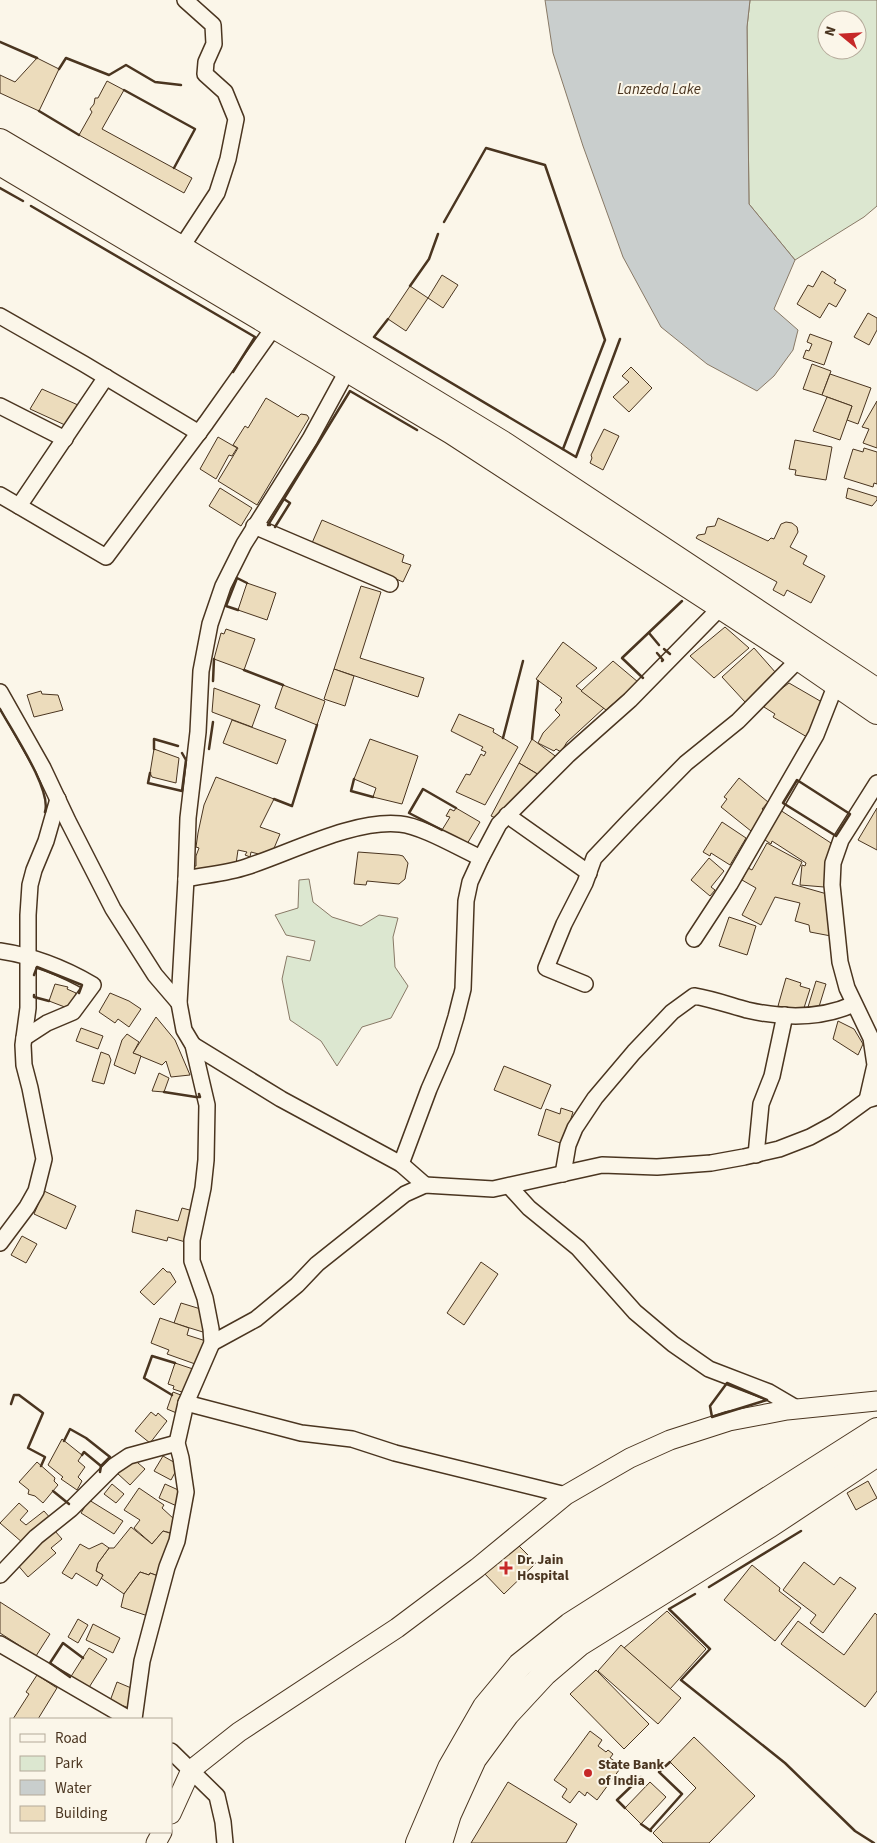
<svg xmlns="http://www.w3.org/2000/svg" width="877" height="1843" font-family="'Source Sans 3',sans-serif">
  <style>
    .green { fill: #dce7d0; stroke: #887966; fill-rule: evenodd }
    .water { fill: #c9cecd; stroke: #887966 }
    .building { fill: #ecdcbc; stroke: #4a3520 }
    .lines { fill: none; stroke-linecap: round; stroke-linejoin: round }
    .minor-casing { stroke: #4a3520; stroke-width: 18 }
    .tertiary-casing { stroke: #4a3520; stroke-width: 21 }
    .trunk-casing { stroke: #4a3520; stroke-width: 26 }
    .minor { stroke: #fbf6e9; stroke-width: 15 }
    .tertiary { stroke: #fbf6e9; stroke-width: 19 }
    .trunk { stroke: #fbf6e9; stroke-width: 24 }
    .wall { stroke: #4a3520; stroke-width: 2.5 }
    .poi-dot { fill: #c62828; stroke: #fbf6e9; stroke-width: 2 }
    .labels { text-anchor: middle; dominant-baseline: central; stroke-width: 4; stroke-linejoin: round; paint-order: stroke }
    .poi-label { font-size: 14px; font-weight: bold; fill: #4a3520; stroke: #fbf6e9; text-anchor: start }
    .water-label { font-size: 15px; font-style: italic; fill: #4a3520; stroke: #fbf6e9 }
  </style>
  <rect width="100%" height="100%" fill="#fbf6e9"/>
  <g class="green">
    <path d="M750 0H877V206L864 217 795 260 749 204 747 27ZM827 20H857V50H827Z"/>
    <path d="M309 879 313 902 332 917 361 926 379 915 398 918 393 937 395 967 408 986 391 1018 362 1027 337 1066 321 1041 290 1020 282 979 287 956 310 961 315 941 286 935 275 915 298 908 299 880Z"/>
  </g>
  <path class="water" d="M545 0H750L747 27 749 204 795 260 774 309 798 330 793 350 774 376 757 391 707 364 661 327 623 257 583 146 553 53Z"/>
  <g class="building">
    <path d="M37 58 59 69 39 111 0 93V75L15 82Z"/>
    <path d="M107 81 124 90 102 129 192 178 184 193 79 135 92 112 90 109 94 104 95 98H98Z"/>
    <path d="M822 271 836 280 834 283 846 290 836 307 829 303 820 318 797 304 808 285 813 287Z"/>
    <path d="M442 275 458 285 443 308 428 298Z"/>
    <path d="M410 286 428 298 406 331 388 319Z"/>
    <path d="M868 313 877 318V330L869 345 854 337Z"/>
    <path d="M810 334 832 342 824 365 803 358 806 350 809 351 812 344 807 342Z"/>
    <path d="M812 364 831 371 822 395 803 389Z"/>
    <path d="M631 367 652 388 629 412 613 397 629 382 622 376Z"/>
    <path d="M830 374 871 388 858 424 847 420 852 406 822 395Z"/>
    <path d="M42 389 78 405 65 425 30 409Z"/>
    <path d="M827 397 852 406 840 440 813 431Z"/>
    <path d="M266 398 298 417 301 414 307 415 309 418 257 505 218 481 238 448 233 445 245 426 248 428Z"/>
    <path d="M877 401V448L863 443 869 429 862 427Z"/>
    <path d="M604 429 619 436 603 470 590 463 592 458 591 455Z"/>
    <path d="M218 437 237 448 232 456 229 455 216 479 200 469Z"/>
    <path d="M795 440 832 447 826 480 795 475 796 470 789 469Z"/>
    <path d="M864 448 877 452V484L874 483 873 487 844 478 853 449 863 452Z"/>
    <path d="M220 488 252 508 241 526 209 506Z"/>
    <path d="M848 488 877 497V500L872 506 846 498Z"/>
    <path d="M718 518 768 541 771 538 774 539 781 524 786 522 792 523 797 527 798 532 790 547 807 556 803 564 825 576 811 603 787 590 784 596 773 590 777 582 696 538 698 535 705 534 707 527 715 526Z"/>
    <path d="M322 520 404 555 402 562 411 565 403 582 312 543Z"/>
    <path d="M247 583 276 593 267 620 238 610Z"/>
    <path d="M361 586 381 592 360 658 424 678 418 697 334 669Z"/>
    <path d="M725 627 749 648 714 678 690 656Z"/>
    <path d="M226 629 255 639 244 670 214 659 221 633 224 634Z"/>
    <path d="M563 642 597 668 576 686 604 708 567 742 561 752 556 749 554 751 538 743 543 733 560 715 555 710 562 702 560 700 562 698 536 679Z"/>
    <path d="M754 648 776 673 745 702 722 677Z"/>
    <path d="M613 661 638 682 606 710 581 691Z"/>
    <path d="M334 669 354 676 345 706 324 699Z"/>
    <path d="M789 683 827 705 807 737 773 717 775 714 764 707 768 699Z"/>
    <path d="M283 685 325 701 317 725 275 708Z"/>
    <path d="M214 688 260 705 252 727 212 712Z"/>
    <path d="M41 691 42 694 58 695 63 710 34 717 27 695Z"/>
    <path d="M459 714 494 729 493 732 518 747 485 805 456 792 466 774 470 775 481 754 484 756 486 752 481 750 483 747 451 731Z"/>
    <path d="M232 720 286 740 277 764 223 743Z"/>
    <path d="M370 739 418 756 402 804 373 797 376 788 354 779Z"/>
    <path d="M532 739 558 758 541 776 519 763Z"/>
    <path d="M154 749 179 758 176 783 152 777 150 773Z"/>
    <path d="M519 763 539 775 498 819 491 816Z"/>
    <path d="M216 777 274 799 260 827 280 834 272 853 266 856 251 852 250 857 245 855 247 852 238 850 236 864 194 874 193 866H196V856L199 848 196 847 198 833 204 805Z"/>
    <path d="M739 778 768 802 762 809 766 812 751 831 721 807 727 799 724 797Z"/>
    <path d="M456 808 480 822 467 844 442 830 450 817 446 816 450 809 454 811Z"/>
    <path d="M877 808V850L858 840Z"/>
    <path d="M780 810 831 843 825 870 824 887 800 885 802 865 805 866 806 863 772 841 771 844 762 838Z"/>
    <path d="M722 822 746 838 730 865 711 853 710 856 703 852Z"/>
    <path d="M767 843 802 862 792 884 827 894 831 936 810 932 809 925 795 921 800 903 775 897 761 925 742 915 756 888 742 880 748 868 752 870Z"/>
    <path d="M358 852 399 855 403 856 408 863 405 879 399 884 367 881 366 885 354 884Z"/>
    <path d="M709 858 724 871 711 887 715 890 710 896 691 880Z"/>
    <path d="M729 917 756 926 747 955 719 946Z"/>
    <path d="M786 978 801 983 800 986 810 989 803 1011 778 1006Z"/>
    <path d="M816 981 826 984 818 1010 808 1007Z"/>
    <path d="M55 984 68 987 67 989 76 993 70 1009 49 1001Z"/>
    <path d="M110 993 129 1001 141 1009 129 1027 118 1019 115 1023 99 1012Z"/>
    <path d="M156 1017 175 1040 190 1075 171 1077 166 1061 162 1065 133 1053Z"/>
    <path d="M838 1021 854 1029 863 1044 858 1055 833 1039Z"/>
    <path d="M81 1028 103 1036 98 1049 76 1041Z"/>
    <path d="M127 1034 139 1042 133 1053 141 1056 135 1074 114 1065 122 1040Z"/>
    <path d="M101 1052 109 1055 111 1060 104 1084 92 1081Z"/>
    <path d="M504 1066 551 1085 541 1109 494 1090Z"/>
    <path d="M159 1073 169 1078 164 1092 152 1091Z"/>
    <path d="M561 1108 573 1112 563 1144 538 1135 546 1109 560 1114Z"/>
    <path d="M44 1191 76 1206 66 1229 34 1214Z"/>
    <path d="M182 1208 197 1212 189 1243 168 1237 167 1241 132 1232 136 1210 178 1221Z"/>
    <path d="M22 1236 37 1244 26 1263 11 1255Z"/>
    <path d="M481 1262 498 1274 464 1325 447 1313Z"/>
    <path d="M163 1268 167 1272H170L176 1282 154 1305 140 1292Z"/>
    <path d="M181 1303 204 1310 206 1333 174 1323Z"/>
    <path d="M160 1318 189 1328 187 1335 206 1341 198 1365 167 1354 169 1350 151 1343Z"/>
    <path d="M175 1363 196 1370 188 1394 173 1389 174 1386 168 1384Z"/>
    <path d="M173 1392 186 1397 179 1414 167 1409Z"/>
    <path d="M151 1412 156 1416 158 1413 167 1421 150 1443 135 1431Z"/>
    <path d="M62 1439 82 1455 78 1461 85 1467 78 1477 82 1481 77 1490 61 1479 63 1477 48 1465Z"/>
    <path d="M163 1456 179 1465 171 1480 154 1471Z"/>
    <path d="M131 1457 145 1469 130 1485 117 1473Z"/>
    <path d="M37 1462 55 1478 54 1481 58 1485 43 1503 35 1496 28 1494 29 1490 19 1482Z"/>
    <path d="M868 1481 877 1498 856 1510 847 1493Z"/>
    <path d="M112 1484 124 1494 116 1503 104 1494Z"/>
    <path d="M165 1484 185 1493 179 1507 159 1498Z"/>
    <path d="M139 1488 164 1505 162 1508 174 1519 175 1529 171 1533 163 1531 152 1544 134 1528 140 1520 124 1510Z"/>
    <path d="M89 1500 123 1521 114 1534 81 1513Z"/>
    <path d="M19 1503 28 1511 20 1520 26 1525 44 1511 52 1520 23 1543 0 1523Z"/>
    <path d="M131 1527 152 1544 163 1531 176 1535 161 1577 150 1573 149 1575 140 1572 124 1594 101 1578 103 1575 96 1571 98 1563 109 1548H114Z"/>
    <path d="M55 1531 62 1539 51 1548 56 1553 28 1577 16 1563Z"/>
    <path d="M515 1542 536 1563 504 1594 483 1572Z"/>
    <path d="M102 1543 109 1548 98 1563 96 1571 103 1575 97 1586 76 1573 72 1579 62 1573 80 1544 89 1549Z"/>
    <path d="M804 1562 834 1585 840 1577 856 1588 823 1633 810 1623 816 1615 783 1590Z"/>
    <path d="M752 1565 780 1588 779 1591 801 1608 775 1641 724 1600Z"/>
    <path d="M140 1572 149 1575 150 1573 161 1577 148 1616 121 1607 124 1594Z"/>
    <path d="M0 1602 50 1634 36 1656 0 1633Z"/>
    <path d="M667 1611 706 1649 670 1689 624 1648Z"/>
    <path d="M875 1613 877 1615V1691L865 1707 781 1644 798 1621 844 1655Z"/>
    <path d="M78 1619 88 1625 78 1643 68 1637Z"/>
    <path d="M93 1624 120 1638 113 1653 86 1640Z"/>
    <path d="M621 1645 681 1698 658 1724 598 1671Z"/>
    <path d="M89 1648 107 1659 88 1689 70 1678Z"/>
    <path d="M596 1670 649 1724 624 1749 570 1694Z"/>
    <path d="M37 1675 57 1688 38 1719H13L29 1694 26 1692Z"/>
    <path d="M117 1682 136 1690 129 1708 110 1701Z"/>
    <path d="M590 1731 602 1740 598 1746 606 1752 608 1750 613 1754 610 1758 622 1766 597 1800 587 1792 585 1796 579 1791 570 1803 562 1797 567 1789 554 1780Z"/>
    <path d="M694 1737 755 1796 709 1843H663L653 1833 696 1788 670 1762Z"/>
    <path d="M508 1782 577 1824 566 1843H471Z"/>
    <path d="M650 1782 666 1797 641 1824 625 1808Z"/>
  </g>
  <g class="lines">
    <g class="minor-casing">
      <g id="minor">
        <path d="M181 248 217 193 228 159 236 119 225 92 205 74 206 62 214 44 213 25 185 0"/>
        <path d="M0 316 84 364 199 433"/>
        <path d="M0 406 65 439"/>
        <path d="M0 495 106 557 206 423 279 320"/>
        <path d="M19 506 106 377"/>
        <path d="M254 526 390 584"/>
        <path d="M0 692 43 768 68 821 113 909 155 975 179 1003"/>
        <path d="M507 815 589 873"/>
        <path d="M186 879C206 875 228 873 246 867 290 853 354 819 400 824 422 826 459 848 481 858"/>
        <path d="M694 939 730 884 816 735 836 684"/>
        <path d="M0 951C34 956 64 968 93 985L73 1012 47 1023 24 1038"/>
        <path d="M585 984 546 968 564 924 585 883 594 858 630 820 686 763 738 721 805 653"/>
        <path d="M193 1045 281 1099 401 1164 425 1185"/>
        <path d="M867 1100 875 1065 871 1038 847 988 840 962 832 885 833 863 841 840 877 783"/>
        <path d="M756 1155 761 1104 772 1076 785 1015"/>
        <path d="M401 1164 429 1089 446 1050 456 1017 463 989 466 901 470 882 481 858 499 824 568 755 630 700 721 607"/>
        <path d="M563 1174 568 1145 575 1128 595 1098 634 1052 672 1012 694 996C712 999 729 1005 747 1010 782 1018 821 1019 854 1004"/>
        <path d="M509 1186 529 1208 578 1248 635 1312 673 1344 709 1369 769 1392 798 1409"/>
        <path d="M0 1243 27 1207 36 1191 44 1159 30 1088 24 1065 23 1045 28 1008V915L30 885 34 870 46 841 58 799"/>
        <path d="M212 1343 256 1319 297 1285 317 1264 405 1194 425 1185 493 1189 602 1165 657 1167 711 1163 744 1157 779 1149 810 1137 834 1124 867 1100 877 1097"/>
        <path d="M186 1403 301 1433 352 1439 395 1453 566 1495"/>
        <path d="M0 1575 36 1537 71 1509 114 1466 129 1456 177 1443"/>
        <path d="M0 1644 129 1719"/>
        <path d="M134 1719 142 1661 167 1567 177 1541 186 1492 181 1458 177 1443 186 1403 212 1343 211 1329 205 1298 192 1261V1240L203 1188 206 1160 207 1105 193 1045 184 1030 179 1003 186 879 188 818 198 732 201 671 210 624 223 586 244 544 310 439 352 362"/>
        <path d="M171 1751 217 1796 223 1822 225 1843"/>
      </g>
    </g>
    <g class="tertiary-casing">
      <g id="tertiary">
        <path d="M171 1814 191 1770 239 1732 397 1628 477 1568 566 1495 630 1458 670 1440 729 1421 787 1410 877 1401"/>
        <path d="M156 1843 162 1832"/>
      </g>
    </g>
    <g class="trunk-casing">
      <g id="trunk">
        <path d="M0 141 181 248 504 444 877 691"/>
        <path d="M0 163 452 432 787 650 877 712"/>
        <path d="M418 1843 450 1768 485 1707 520 1665 570 1625 877 1430"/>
        <path d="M440 1843 449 1814 474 1759 507 1714 545 1673 579 1644 770 1525 877 1454"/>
      </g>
    </g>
    <use href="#minor" class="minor"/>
    <use href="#tertiary" class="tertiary"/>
    <use href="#trunk" class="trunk"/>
    <g class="wall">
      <path d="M0 42 37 58"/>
      <path d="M59 69 66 58 109 75 126 65 155 82 181 85"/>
      <path d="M124 90 195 129 174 168"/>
      <path d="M39 111 79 135"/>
      <path d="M0 188 23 201"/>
      <path d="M31 206 255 337 233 372"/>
      <path d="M444 222 486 148 545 165 605 340 563 449"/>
      <path d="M410 286 429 259 438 234"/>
      <path d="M388 319 374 337 576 457 620 339"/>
      <path d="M270 525H268L350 391 417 430"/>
      <path d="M275 527 290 503 284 499"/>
      <path d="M238 610 226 606 237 578 247 583"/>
      <path d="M649 633 659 645"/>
      <path d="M664 649 670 654"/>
      <path d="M657 653 663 660 662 661"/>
      <path d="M244 670 283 685"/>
      <path d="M643 678 622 658 682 601"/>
      <path d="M213 681 214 659"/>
      <path d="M0 709C12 731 52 790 45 812"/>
      <path d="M503 738 523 661"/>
      <path d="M532 739 538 681"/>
      <path d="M154 749V739L178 746"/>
      <path d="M209 749 213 722"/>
      <path d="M150 773 148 783 182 791 186 760 182 753"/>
      <path d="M354 779 351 791 373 797"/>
      <path d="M797 780 850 814 836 836 783 803Z"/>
      <path d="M274 799 292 806 317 725"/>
      <path d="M442 830 409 813 423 789 456 808"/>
      <path d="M34 975 37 967 82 985 79 993"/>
      <path d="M34 995V997L49 1001"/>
      <path d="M164 1092 196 1097H200L199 1094"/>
      <path d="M727 1383 767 1400 712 1417 710 1406Z"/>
      <path d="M172 1395 144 1378 152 1356 175 1363"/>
      <path d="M11 1404 14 1395H19L43 1413 28 1448 45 1457 41 1466"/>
      <path d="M64 1441 70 1429 86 1438 110 1457 101 1466 100 1472"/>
      <path d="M82 1455 84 1452 101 1466"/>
      <path d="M53 1491 69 1504"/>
      <path d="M709 1587 801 1531"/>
      <path d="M695 1594 669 1609 710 1649 681 1680 785 1763 855 1831 874 1843"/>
      <path d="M70 1677 50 1663 63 1643 83 1658"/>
      <path d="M625 1808 617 1800 641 1777"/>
      <path d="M641 1824 651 1831"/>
      <path d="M650 1830 682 1794 659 1772 670 1762"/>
    </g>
  </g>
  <g class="poi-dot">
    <path d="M503.5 1560.5h5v5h5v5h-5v5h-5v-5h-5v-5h5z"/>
    <circle cx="588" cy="1773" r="5"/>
  </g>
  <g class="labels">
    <g class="poi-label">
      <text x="517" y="1560">Dr. Jain<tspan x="517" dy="16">Hospital</tspan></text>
      <text x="598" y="1765">State Bank<tspan x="598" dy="16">of India</tspan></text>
    </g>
    <g class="water-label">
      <text x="659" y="89">Lanzeda Lake</text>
    </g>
  </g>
  <rect x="10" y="1718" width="162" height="115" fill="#fbf6e9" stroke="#b4a999"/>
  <rect x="20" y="1734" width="25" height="8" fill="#fbf6e9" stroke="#b4a999"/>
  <text x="55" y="1743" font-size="15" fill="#4a3520">Road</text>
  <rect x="20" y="1756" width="25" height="15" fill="#dce7d0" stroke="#b4a999"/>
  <text x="55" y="1768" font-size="15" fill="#4a3520">Park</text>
  <rect x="20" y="1780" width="25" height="15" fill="#c9cecd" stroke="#b4a999"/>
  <text x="55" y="1793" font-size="15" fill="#4a3520">Water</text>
  <rect x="20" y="1806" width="25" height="15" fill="#ecdcbc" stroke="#b4a999"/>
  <text x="55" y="1818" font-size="15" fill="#4a3520">Building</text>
  <g transform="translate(842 35) rotate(288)"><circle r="24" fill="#fbf6e9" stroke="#b4a999"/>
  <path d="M0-4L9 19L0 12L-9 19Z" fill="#c62828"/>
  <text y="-8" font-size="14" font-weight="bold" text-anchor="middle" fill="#4a3520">N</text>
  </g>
</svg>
